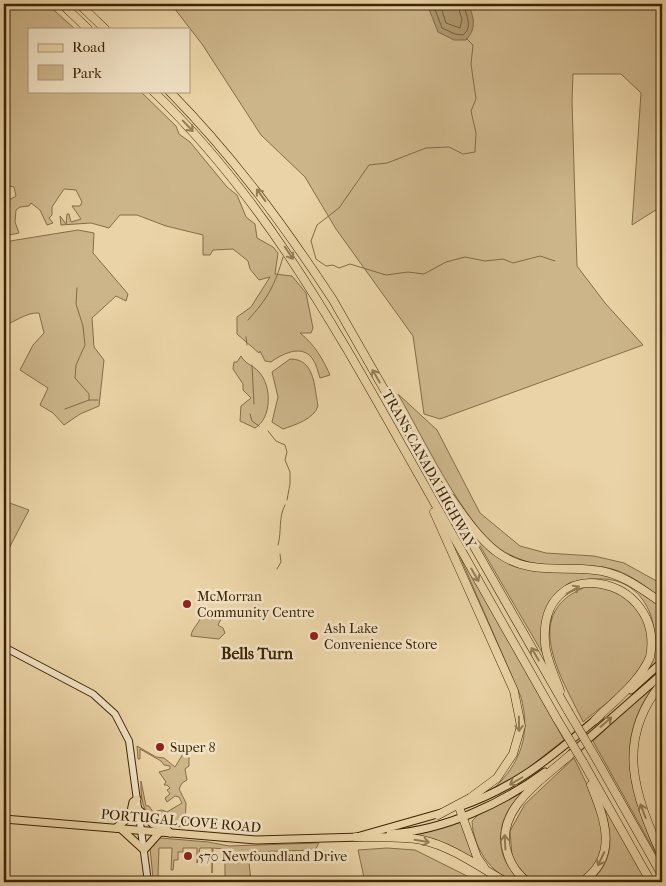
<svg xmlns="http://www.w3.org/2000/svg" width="666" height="886" font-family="'IM FELL French Canon',serif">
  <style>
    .green { fill: #cdb58a; stroke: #856d47 }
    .water { fill: #af986f; stroke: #816a44 }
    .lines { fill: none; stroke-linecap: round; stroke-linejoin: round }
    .shore { stroke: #765e3a; stroke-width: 1 }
    .stream { stroke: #816a44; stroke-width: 1 }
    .secondary-casing { stroke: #3d2504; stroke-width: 8 }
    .primary-casing { stroke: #3d2504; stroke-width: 9 }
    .highway-casing { stroke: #3d2504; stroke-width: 9 }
    .secondary { stroke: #f1e2c5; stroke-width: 6 }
    .primary { stroke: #ead3a6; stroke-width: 7 }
    .highway { stroke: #ead3a6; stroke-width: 8 }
    .highway-bridge-casing { stroke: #3d2504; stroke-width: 9; stroke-linecap: butt }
    .highway-bridge { stroke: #ead3a6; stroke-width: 8 }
    .oneway { stroke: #947c55 }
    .poi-dot { fill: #8f2418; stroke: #f1e2c5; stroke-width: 2 }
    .labels { text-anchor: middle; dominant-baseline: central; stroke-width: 5; stroke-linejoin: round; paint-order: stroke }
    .street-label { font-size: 14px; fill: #3d2504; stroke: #f1e2c5 }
    .poi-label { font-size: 14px; fill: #3d2504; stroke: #f1e2c5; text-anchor: start }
    .quarter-label { font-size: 16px; font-weight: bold; fill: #3d2504; stroke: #f1e2c5 }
  </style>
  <rect width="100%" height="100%" fill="#ead3a6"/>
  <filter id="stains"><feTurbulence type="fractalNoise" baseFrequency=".004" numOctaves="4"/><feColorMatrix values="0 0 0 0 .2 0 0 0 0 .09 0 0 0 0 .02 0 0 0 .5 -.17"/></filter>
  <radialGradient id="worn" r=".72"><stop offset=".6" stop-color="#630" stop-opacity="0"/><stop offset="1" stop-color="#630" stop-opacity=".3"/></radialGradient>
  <g class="green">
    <path d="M4 4H47L75 29H29V91H140L176 126 179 134 190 142 227 187 237 195 246 217 255 224 257 238 273 247 278 253 275 274 292 276 306 293 313 328 311 333H300C314 344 323 359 330 375L320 378C318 372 316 363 312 358 301 344 282 354 271 362L265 361 260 351 259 353 237 334V317L251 307 270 277 259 280 250 269 248 261 233 249 213 250 210 255H203V235L166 226 137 215H120L109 228 91 223 61 225 60 216 66 224 67 214H69L71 222 81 219 72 206H80L82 202 76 190 64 189 52 207V215L49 218 53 223 47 225 40 210 31 203 29 206 20 207 16 210 15 222 19 233 4 236V195L11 199 16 196 14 187 4 185Z"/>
    <path d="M171 4H662V8L657 11 662 39V206L632 225 641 93 621 74H573L572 101 577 266 605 303 643 345 440 419 424 414 413 336 336 229 305 177 261 135 202 44Z"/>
    <path d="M78 230 94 233 93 253 128 294 126 301 116 296 92 318 94 347 104 360 99 406 80 414 64 425 53 413 40 405 48 388 20 370 33 345 44 333 39 313C26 312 16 322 4 325V242Z"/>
    <path d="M241 356C245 364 253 365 259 372 272 386 272 418 255 428L240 421 241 406 251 398 243 390V384L233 369 234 362H237Z"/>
    <path d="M290 359C315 359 314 386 318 406 314 419 295 425 283 429L272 422 278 397 272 372Z"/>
    <path d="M398 394 437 430 480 513 520 546 546 553 594 556 624 563 662 584V599C645 586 626 570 603 567 583 564 562 567 542 565 528 563 512 557 500 549 463 523 422 435 398 394Z"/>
    <path d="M4 501 29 510 5 556 4 554Z"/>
    <path d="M473 534 484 546 509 562 611 574 651 598 662 610V658L646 671C666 636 650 582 605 579 596 579 586 578 579 583 569 588 561 598 553 605L546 659Z"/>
    <path d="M454 543 564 740 513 780 492 790C521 764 531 734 521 697Z"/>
    <path d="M591 585C625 591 635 587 646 622 648 629 653 639 651 645 644 678 608 701 583 722 561 676 517 610 591 585Z"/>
    <path d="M220 610 223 615 218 625 223 628 225 633 219 639 191 636C192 627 201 623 201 614L210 615Z"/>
    <path d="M659 679C611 739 630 790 656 854L593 741Z"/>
    <path d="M137 746 156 757 164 758 175 767 183 754 189 757V766L185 769 187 780 182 783 179 789 186 803 185 827C152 824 140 817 141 781L146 806H149L153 812 162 810 167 812 182 803 179 797 175 796 167 802 165 798 170 794 167 790 170 788 167 785H164L166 782 159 772 170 769V766L164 765 161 761 140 749V759H138Z"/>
    <path d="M574 758 598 807 604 840 598 863 585 877 575 882H535L520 871 512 856 510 831 525 804Z"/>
    <path d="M536 783C528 789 519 795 513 803 493 829 497 864 524 882 495 882 473 849 472 821L479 814Z"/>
    <path d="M603 805 648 882H590C615 861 613 834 603 805Z"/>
    <path d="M462 821 477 863 459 851 398 836Z"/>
    <path d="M161 838 208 842 229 846 319 843 315 850 248 852 251 882H195L198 878 225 879V849L213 848 212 873V848H200L197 863V848H183V852H178V860H174L173 870H171L172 848H159L158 876 178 880 153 878 150 848 156 839Z"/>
    <path d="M387 848 415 850 479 882H365L358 850Z"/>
  </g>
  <path class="water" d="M427 4H468C474 17 477 28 466 40H454L438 32Z"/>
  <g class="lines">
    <g class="shore">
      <path d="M433 4 442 28 455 34 463 35C474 26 465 15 464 4"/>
      <path d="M440 4 446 23 460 28 462 19 457 4"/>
    </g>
    <g class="stream">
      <path d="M467 39 473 45 471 64 476 99 471 111 476 133 475 152 463 154 449 147 426 148 387 163 369 165 339 208 317 225 311 241 316 259 326 266 333 265 339 268 350 264 386 275 408 272 424 274 446 262 465 257 485 261 503 259 513 263 540 256 555 261"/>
      <path d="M77 288 76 304 83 326 85 345 76 365 75 378 89 394V400"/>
      <path d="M248 320C268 298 275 285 283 257"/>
      <path d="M246 337 247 345"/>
      <path d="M252 365 254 404"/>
      <path d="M65 409 89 400H98"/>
      <path d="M250 414 252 421 259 426"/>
      <path d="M268 431 276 441 285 445 287 452 285 460 290 472V484L287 500"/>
      <path d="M278 545C282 530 278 519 285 505"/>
      <path d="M277 569 281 562 280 554"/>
    </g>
    <g class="secondary-casing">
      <path id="secondary" d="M4 647 93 694 115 714 129 741 148 882"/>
    </g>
    <g class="primary-casing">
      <g id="primary">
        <path d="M631 690 662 662"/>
        <path d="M572 753 662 674"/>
        <path d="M459 807C519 786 552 756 600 716"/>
        <path d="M138 809 153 824 165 827 170 833"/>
        <path d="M4 819 256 840 362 837"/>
        <path d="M116 828 130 816 133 802 137 799"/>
        <path d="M120 828 144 850 160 832"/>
        <path d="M390 834C445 830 501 804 545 772"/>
        <path d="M360 836 441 813"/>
      </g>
    </g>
    <g class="highway-casing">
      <g id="highway">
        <path d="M62 4 88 29"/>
        <path d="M79 4 105 29"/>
        <path d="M153 91C262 196 331 320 404 449 455 540 506 629 557 719"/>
        <path d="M169 91C233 156 283 224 333 300L568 711"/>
        <path d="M451 498C465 518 479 539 498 553 528 575 561 566 594 570 620 572 642 589 662 603"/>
        <path d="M434 512 514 691 521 726 513 754 497 778 470 798 438 815"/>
        <path d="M662 683C614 741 635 795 662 856"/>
        <path d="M560 691C555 676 546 659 545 643 538 549 666 575 650 657 640 682 613 702 595 720"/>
        <path d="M594 755 662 875"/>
        <path d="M583 762 651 882"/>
        <path d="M459 807 477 857 484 867"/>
        <path d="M356 837C377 838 401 836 422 840 453 847 479 867 506 882"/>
        <path d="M528 882C518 875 512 867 508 855 492 811 542 780 570 755"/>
        <path d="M582 882C619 856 605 820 591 785"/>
      </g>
    </g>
    <use href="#secondary" class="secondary"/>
    <use href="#primary" class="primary"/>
    <use href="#highway" class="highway"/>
    <g class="highway-bridge-casing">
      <g id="highway-bridge">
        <path d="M568 711 594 755"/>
        <path d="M557 719 583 762"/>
      </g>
    </g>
    <use href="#highway-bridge" class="highway-bridge"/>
  </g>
  <defs><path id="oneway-shaft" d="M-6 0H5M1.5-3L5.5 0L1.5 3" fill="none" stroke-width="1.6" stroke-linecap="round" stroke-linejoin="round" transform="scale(1.25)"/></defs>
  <g class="oneway">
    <use href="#oneway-shaft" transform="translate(188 126) rotate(46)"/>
    <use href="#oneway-shaft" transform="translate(261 195) rotate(-126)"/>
    <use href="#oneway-shaft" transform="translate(289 253) rotate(56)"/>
    <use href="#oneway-shaft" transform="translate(376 376) rotate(-120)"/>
    <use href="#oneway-shaft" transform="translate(475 575) rotate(60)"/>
    <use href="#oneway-shaft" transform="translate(573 590) rotate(-30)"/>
    <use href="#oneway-shaft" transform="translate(535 654) rotate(-120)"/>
    <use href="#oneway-shaft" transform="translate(606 722) rotate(-41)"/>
    <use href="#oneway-shaft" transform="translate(519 724) rotate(89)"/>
    <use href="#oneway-shaft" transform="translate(516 781) rotate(150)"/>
    <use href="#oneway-shaft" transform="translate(643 811) rotate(-111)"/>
    <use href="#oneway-shaft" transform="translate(422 841) rotate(10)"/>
    <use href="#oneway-shaft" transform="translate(505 842) rotate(-93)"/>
    <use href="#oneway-shaft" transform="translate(601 859) rotate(115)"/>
  </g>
  <g class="poi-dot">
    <circle cx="187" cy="604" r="5"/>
    <circle cx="314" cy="636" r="5"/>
    <circle cx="160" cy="747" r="5"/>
    <circle cx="188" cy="856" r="5"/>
  </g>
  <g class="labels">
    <g class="street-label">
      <text transform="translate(429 469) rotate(61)">TRANS CANADA HIGHWAY</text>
      <text transform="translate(181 821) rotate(5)">PORTUGAL COVE ROAD</text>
    </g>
    <g class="poi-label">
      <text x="197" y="596">McMorran<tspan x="197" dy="16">Community Centre</tspan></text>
      <text x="324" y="628">Ash Lake<tspan x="324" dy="16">Convenience Store</tspan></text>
      <text x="170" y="747">Super 8</text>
      <text x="198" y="856">570 Newfoundland Drive</text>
    </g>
    <g class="quarter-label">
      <text x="257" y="653">Bells Turn</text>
    </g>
  </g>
  <rect width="666" height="886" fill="none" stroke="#ead3a6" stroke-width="20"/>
  <rect x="5" y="5" width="656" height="876" fill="none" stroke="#3d2504" stroke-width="2.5"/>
  <rect x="10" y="10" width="646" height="866" fill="none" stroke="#3d2504"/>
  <rect x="28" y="28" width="162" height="65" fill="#f1e2c5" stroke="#a99678"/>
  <rect x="38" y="44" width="25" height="8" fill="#ead3a6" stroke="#a99678"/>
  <text x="72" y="52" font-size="15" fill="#3d2504">Road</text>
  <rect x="38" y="65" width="25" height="15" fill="#cdb58a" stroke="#a99678"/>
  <text x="72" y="78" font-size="15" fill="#3d2504">Park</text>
  <rect width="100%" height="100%" filter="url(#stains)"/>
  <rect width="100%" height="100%" fill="url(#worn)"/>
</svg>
